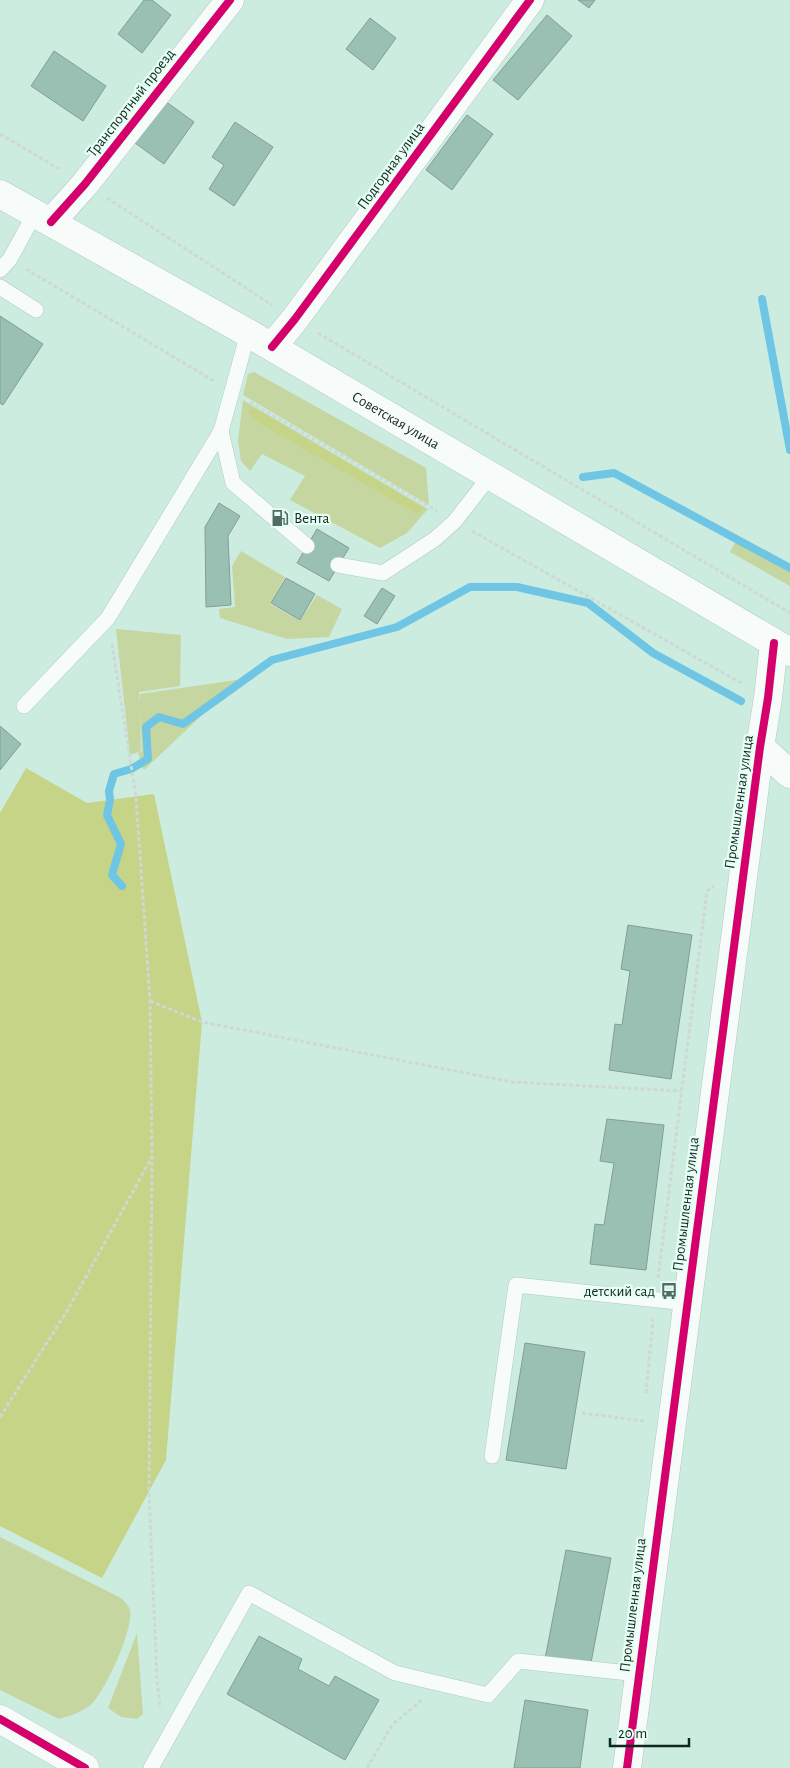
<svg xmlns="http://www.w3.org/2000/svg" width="790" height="1768" font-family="'Alegreya Sans',sans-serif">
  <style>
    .green { fill: #c6d6a0 }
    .forest { fill: #c5d486 }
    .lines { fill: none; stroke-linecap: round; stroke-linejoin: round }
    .stream { stroke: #6fc6e4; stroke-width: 8 }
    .building { fill: #9ac0b3; stroke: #849d95 }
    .service-casing { stroke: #b0c9c0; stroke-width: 16 }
    .minor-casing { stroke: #b0c9c0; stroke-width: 29 }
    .primary-casing { stroke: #b0c9c0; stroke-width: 29 }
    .path { stroke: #ced8d4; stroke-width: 3; stroke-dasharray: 4 2.5; stroke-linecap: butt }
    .service { stroke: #f7fcfa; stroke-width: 15 }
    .minor { stroke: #f7fcfa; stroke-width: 28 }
    .primary { stroke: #f7fcfa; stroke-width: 28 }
    .cycleway-casing { stroke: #e7fef5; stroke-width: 11 }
    .cycleway { stroke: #d6006c; stroke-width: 8 }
    .labels { text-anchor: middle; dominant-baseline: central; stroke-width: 4.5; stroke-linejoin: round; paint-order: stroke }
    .street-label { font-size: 15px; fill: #10271f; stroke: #e7fef5 }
    .poi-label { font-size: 15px; fill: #10271f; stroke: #e7fef5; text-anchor: start }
  </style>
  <rect width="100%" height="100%" fill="#ccece0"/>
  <g class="green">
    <path d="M254 372 426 468 429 505 243 395 248 374Z"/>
    <path d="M243 400 428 509 407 533 380 548 290 500 305 476 262 454 250 471 241 461 238 441Z"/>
    <path d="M736 541 790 571V586L730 552Z"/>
    <path d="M241 551 285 577 270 604 300 621 317 595 342 609 329 637 287 639 220 618 219 609 235 607 232 566Z"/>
    <path d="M116 629 181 635 180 686 139 692 140 704V694L243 679 183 722 158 716 145 726 147 759 141 762 138 753 142 751 140 708 141 751 130 755Z"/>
    <path d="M200 714 202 715 144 770 141 765 149 760 147 728 159 719 183 726Z"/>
    <path d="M0 1537 121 1598C124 1601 129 1606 130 1610 134 1629 103 1697 88 1707 79 1713 69 1716 59 1719L0 1690Z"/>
    <path d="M137 1633 143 1714 137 1719 121 1717 108 1708Z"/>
  </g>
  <g class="forest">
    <path d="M254 408 423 508 417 514 254 420 248 411Z"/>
    <path d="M26 768 87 803 154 794 202 1022 166 1460 102 1578 0 1526V813Z"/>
  </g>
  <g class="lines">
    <g class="stream">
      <path d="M762 299 790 450"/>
      <path d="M583 477 614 473 790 568"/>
      <path d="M122 886 112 875 121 844 107 815 110 800 109 791 114 774 131 769 148 759 146 727 159 717 183 724 272 660 397 627 470 587H517L588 603 653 653 741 701"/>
    </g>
  </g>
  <g class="building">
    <path d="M144 0H152L171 15 142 53 118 34Z"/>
    <path d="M578 0H595L589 8Z"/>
    <path d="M547 15 572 36 518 100 493 80Z"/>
    <path d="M370 18 396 38 373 70 346 49Z"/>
    <path d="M54 51 106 86 83 121 31 86Z"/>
    <path d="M165 101 194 122 164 164 135 143Z"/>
    <path d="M467 115 493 134 452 190 426 170Z"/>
    <path d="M235 122 273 147 234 206 209 189 224 165 212 157Z"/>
    <path d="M0 316 43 344 3 405 0 403Z"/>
    <path d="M219 503 240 516 228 536 231 605 206 607 205 527Z"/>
    <path d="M317 529 349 548 329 581 297 563Z"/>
    <path d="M286 578 315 594 300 620 271 603Z"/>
    <path d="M382 588 395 596 377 624 364 616Z"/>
    <path d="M0 726 21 744 0 770Z"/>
    <path d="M628 925 692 935 671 1079 609 1070 615 1024 622 1025 630 971 621 969Z"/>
    <path d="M607 1119 664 1125 646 1270 590 1264 595 1224 604 1225 614 1163 600 1161Z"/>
    <path d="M525 1343 585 1352 566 1469 506 1460Z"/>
    <path d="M566 1550 611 1558 590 1668 545 1659Z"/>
    <path d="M259 1636 302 1659 298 1669 329 1686 335 1676 379 1700 345 1760 227 1694Z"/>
    <path d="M525 1700 588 1710 580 1768H514Z"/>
  </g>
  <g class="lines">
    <g class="service-casing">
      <g id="service">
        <path d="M0 270 10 259 35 213"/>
        <path d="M0 287 36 310"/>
        <path d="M221 431 233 483 307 546"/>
        <path d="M338 565 383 573 435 539 455 521 490 476"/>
        <path d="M24 706 108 618 221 431 248 333"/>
        <path d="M492 1456 516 1285 687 1303"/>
        <path d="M151 1768 249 1593 395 1673 488 1695 518 1661 638 1674"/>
      </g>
    </g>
    <g class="minor-casing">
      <g id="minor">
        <path d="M51 222 85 184 230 0"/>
        <path d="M272 347 295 319 530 0"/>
        <path d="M760 747 790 774"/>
        <path d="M0 1719 85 1768"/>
        <path d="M627 1768 760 747 768 698 774 643"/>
      </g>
    </g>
    <g class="primary-casing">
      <g id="primary">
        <path id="s1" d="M0 194 248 333 790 652"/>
      </g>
    </g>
    <g class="path">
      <path d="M0 134 61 170"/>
      <path d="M107 198 272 305"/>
      <path d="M26 269 214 381"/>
      <path d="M318 333 790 613"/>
      <path d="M250 402 437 511"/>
      <path d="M472 531 743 684"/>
      <path d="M112 644 136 797 150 1001 152 1155 149 1492 157 1680 160 1708"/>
      <path d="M150 1001 202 1022 512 1082 681 1091"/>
      <path d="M658 1278 707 891 714 886"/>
      <path d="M646 1393 653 1319"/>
      <path d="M582 1413 644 1421"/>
      <path d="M0 1417 67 1311 152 1157"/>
      <path d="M367 1768 392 1725 422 1700"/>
    </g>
    <use href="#service" class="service"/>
    <use href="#minor" class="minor"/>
    <use href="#primary" class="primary"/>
    <g class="cycleway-casing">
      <g id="cycleway">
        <path d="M51 222 85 184 230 0"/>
        <path d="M272 347 295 319 530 0"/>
        <path d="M0 1719 85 1768"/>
        <path d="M627 1768 760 747 768 698 774 643"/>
      </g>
    </g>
    <use href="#cycleway" class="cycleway"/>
  </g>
  <defs>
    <g id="fuel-bare" transform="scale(1.35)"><path d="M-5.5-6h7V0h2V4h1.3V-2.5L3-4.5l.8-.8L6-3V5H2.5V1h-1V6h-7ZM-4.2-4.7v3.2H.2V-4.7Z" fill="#526c63" stroke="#e7fef5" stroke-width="2.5" paint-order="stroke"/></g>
    <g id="bus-bare" transform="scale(1.35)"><path d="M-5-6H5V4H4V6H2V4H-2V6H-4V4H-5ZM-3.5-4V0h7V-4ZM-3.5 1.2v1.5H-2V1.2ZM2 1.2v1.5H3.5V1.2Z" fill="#526c63" stroke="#e7fef5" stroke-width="2.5" paint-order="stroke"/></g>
  </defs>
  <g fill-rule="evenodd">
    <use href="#fuel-bare" x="280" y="518"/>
    <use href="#bus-bare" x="669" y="1291"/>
  </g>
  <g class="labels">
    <g class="street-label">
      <text transform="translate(131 103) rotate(-52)">Транспортный проезд</text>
      <text transform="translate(391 166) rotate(-54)">Подгорная улица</text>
      <text stroke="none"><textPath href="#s1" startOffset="456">Советская улица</textPath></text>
      <text transform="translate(739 802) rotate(-82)">Промышленная улица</text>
      <text transform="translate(686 1204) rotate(-83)">Промышленная улица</text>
      <text transform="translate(633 1605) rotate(-83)">Промышленная улица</text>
    </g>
    <g class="poi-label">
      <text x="294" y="518">Вента</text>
      <text x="655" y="1291" text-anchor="end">детский сад</text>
    </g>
  </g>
  <path d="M610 1738v8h79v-8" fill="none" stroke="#10271f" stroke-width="2.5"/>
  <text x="618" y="1738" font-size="15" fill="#10271f" stroke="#e7fef5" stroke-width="4" paint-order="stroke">20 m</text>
</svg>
